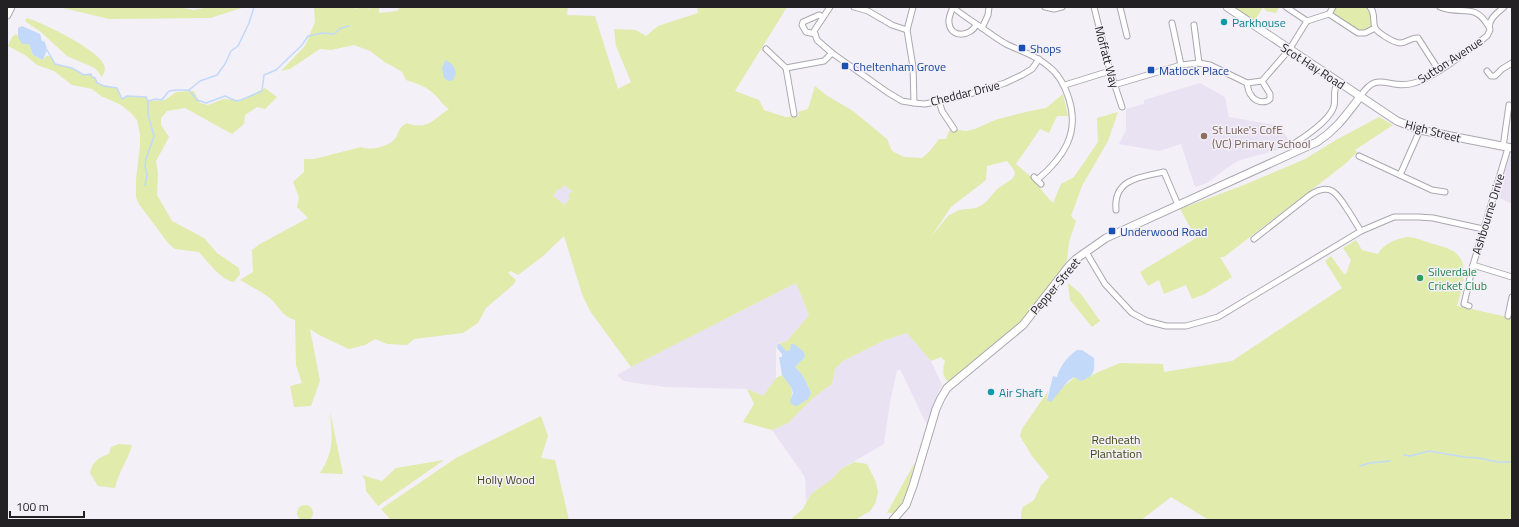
<svg xmlns="http://www.w3.org/2000/svg" width="1519" height="527" font-family="'Titillium Web',sans-serif">
  <style>
    .built { fill: #e9e2f2 }
    .green { fill: #e0ebac; fill-rule: evenodd }
    .water { fill: #c2d9fa }
    .lines { fill: none; stroke-linecap: round; stroke-linejoin: round }
    .stream { stroke: #c2d9fa; stroke-width: 1.5 }
    .street-casing { stroke: #aaa7af; stroke-width: 7 }
    .secondary-casing { stroke: #aaa7af; stroke-width: 9 }
    .street { stroke: #fff; stroke-width: 5 }
    .secondary { stroke: #fff; stroke-width: 7 }
    .culture-dot { fill: #0f9aa8; stroke: #f3f0f8; stroke-width: 1.5 }
    .transit-dot { fill: #1a4fb4; stroke: #f3f0f8; stroke-width: 1.5 }
    .education-dot { fill: #8d6e63; stroke: #f3f0f8; stroke-width: 1.5 }
    .leisure-dot { fill: #2e9e5b; stroke: #f3f0f8; stroke-width: 1.5 }
    .labels { text-anchor: middle; dominant-baseline: central; stroke-width: 3; stroke-linejoin: round; paint-order: stroke }
    .culture-label { font-size: 12px; fill: #0d838f; stroke: #f3f0f8; text-anchor: start }
    .transit-label { font-size: 12px; fill: #164399; stroke: #f3f0f8; text-anchor: start }
    .street-label { font-size: 12px; fill: #232124; stroke: #f3f0f8 }
    .education-label { font-size: 12px; fill: #785e54; stroke: #f3f0f8; text-anchor: start }
    .leisure-label { font-size: 12px; fill: #27864d; stroke: #f3f0f8; text-anchor: start }
    .park-label { font-size: 12px; fill: #414716; stroke: #f3f0f8 }
  </style>
  <rect width="100%" height="100%" fill="#f3f0f8"/>
  <g class="built">
    <path d="M1200 83 1225 97 1229 117 1280 126 1292 146 1240 160 1231 165 1207 183 1195 187 1181 144 1159 151 1119 144 1126 130V109L1144 104V100Z"/>
    <path d="M1512 154V204L1496 196 1510 155Z"/>
    <path d="M564 185 572 191 570 198 565 205 553 196 558 189Z"/>
    <path d="M796 283 809 315 787 341 779 343 776 349V378L763 396 747 389 665 387 636 383 624 381 617 375 638 363Z"/>
    <path d="M907 333 931 361 942 385 938 392 927 425 900 369 897 371 890 402 884 444 841 469 832 479 811 494 806 502 805 477 772 430 788 423 813 398 832 384 835 369 843 361 885 340Z"/>
  </g>
  <g class="green">
    <path d="M59 7H179L193 10 210 7H245L210 18 109 19Z"/>
    <path d="M314 7H351L356 9 357 7H367L369 9 370 7H379V13L397 11 400 7H568L567 15 595 16 618 89 631 82 616 46 614 29 636 30 646 36 658 26 698 13 697 7H787L735 91 759 100 764 110 785 117 799 116 798 112 808 109 815 86 826 95 853 111 887 139 892 151 904 157 922 158 929 152 939 139H946L949 131 954 129 966 131 975 129 995 120 1030 111 1046 108 1063 94 1068 116H1057L1049 133 1040 129 1016 164 1030 176 1049 199 1053 203 1061 184 1074 177 1098 142 1097 118 1118 112 1108 141 1082 186 1071 216 1076 221 1069 242 1067 260 1059 273 1020 322 950 381H947C942 375 943 368 945 361L941 357 931 361 907 333 885 340 843 361 835 369 832 384 813 398 788 423 772 430 743 422 754 404 747 389 763 396 776 378 782 375C790 385 795 388 790 401L811 393C807 383 803 374 795 367L805 357 790 350 786 351 780 345 778 344 787 341 809 315 796 283 631 367 590 311 582 294 564 236 543 256 518 275 511 271 508 273 516 280 514 284 486 308 478 323 463 333 414 339 407 345 387 344 375 339 365 345 349 349 319 335 310 329 320 381 311 406 294 407 290 386 302 383 296 365 295 320C283 317 279 307 271 299 262 292 250 286 240 280L253 272 252 250 260 244 308 218 297 207 299 197 293 182 304 172V159H314L361 147C370 151 386 147 394 140 400 133 397 128 407 123 428 131 433 119 449 109 443 105 440 100 435 95 428 87 416 83 406 80L402 72 394 67 386 63 370 51 354 45 331 50 320 49 290 69 281 71 305 46 315 22ZM1007 161 1014 170 1015 174 1012 179 997 189 987 201 982 205 976 208 959 210 948 216 931 237 951 207 986 180 987 166ZM564 185 572 191 568 196 570 198 565 205 553 196 558 189 560 190Z"/>
    <path d="M1232 7H1279L1276 13 1266 11 1263 7 1254 22Z"/>
    <path d="M1332 7H1370L1375 28 1358 33 1329 14Z"/>
    <path d="M27 18C43 23 99 50 104 65 106 69 104 73 102 77L95 68 67 56 41 32 26 22 25 20Z"/>
    <path d="M16 34 25 44H28L30 46 33 55 43 60 46 56H51L55 64 72 68 84 75 91 74 92 77 95 78 98 84 117 88 122 99 127 96 146 97 148 101 165 100 176 92 194 91 200 103 208 105 223 99 241 100 265 88 277 97 265 109 257 107 245 115 244 124 232 134 185 108 167 111 161 118V125L169 137 156 161 158 173 157 195 172 221 204 238 217 253 239 268 240 274 234 282C221 280 208 262 199 252L175 249 168 243 139 204 136 197V180L140 145V134L137 120 132 114 121 105 101 96 92 89 72 85 54 71 37 65 25 55 8 46 12 37Z"/>
    <path d="M1379 117 1393 125 1355 150 1357 152 1345 164 1224 257H1220L1232 277 1205 294 1192 299 1186 285 1164 294 1159 280 1148 286 1140 272 1196 238 1180 209 1244 185 1305 159 1336 140Z"/>
    <path d="M1407 237C1416 237 1425 242 1434 244 1439 246 1445 247 1449 249 1473 259 1462 288 1457 306L1512 318V520H1209L1171 497 1141 520H1021V513L1023 507 1034 500 1041 485 1049 477 1032 456 1020 436 1022 429 1048 391 1047 400 1075 377 1085 379 1094 374 1120 363 1163 364 1164 372 1232 361 1342 288 1325 261 1331 256 1344 274H1346L1351 260 1343 248 1356 240 1362 250 1378 254C1383 244 1396 239 1407 237Z"/>
    <path d="M1068 283 1081 294 1100 321 1092 327 1070 300Z"/>
    <path d="M330 411 343 474 320 473C335 450 332 438 330 411Z"/>
    <path d="M541 416 548 436 541 458 555 460 569 520H391L381 509 456 458Z"/>
    <path d="M119 444 132 445C128 460 118 473 115 488L98 486 90 473C92 462 99 457 109 454L111 447Z"/>
    <path d="M444 460 378 506 366 491 365 480 362 475 382 481 396 468Z"/>
    <path d="M854 462 867 464 876 482 878 493 875 504 870 511 855 520H790L803 509 811 494 832 479 841 469Z"/>
    <path d="M915 462C910 480 907 497 895 513H887Z"/>
    <circle cx="305" cy="513" r="8"/>
  </g>
  <g class="water">
    <path d="M22 26 40 34 42 41 45 42 47 50 43 60 33 55 30 46 28 44H22L18 37V28Z"/>
    <path d="M446 60C452 64 455 67 456 74L453 80 448 81 444 78 442 68 445 61Z"/>
    <path d="M778 344H780L786 351 790 350 791 344H794L804 352 805 357 795 367C803 374 807 383 811 393L808 399 797 406 791 404 790 401 793 393 791 387 782 375 779 357H782V354L777 348Z"/>
    <path d="M1077 350H1082L1094 358C1095 372 1094 376 1081 381L1074 377 1068 381 1051 402 1047 400 1053 376 1057 377C1059 367 1068 356 1077 350Z"/>
  </g>
  <g class="lines">
    <g class="stream">
      <path d="M47 50 55 64 72 68 84 75 91 74 92 77 95 78 97 83 104 86 117 88 122 99 127 96 146 97 148 101 156 99 161 100C164 98 166 95 168 92 173 88 182 91 189 90L197 100 206 103 225 96 236 101 241 100 262 91 264 75 276 70 302 45 308 36 322 33 334 34 341 28 349 26"/>
      <path d="M189 90 200 81 217 75 225 64 231 51 238 46 249 23 254 7"/>
      <path d="M145 185 147 175 145 166 146 159 154 136 148 114V101"/>
      <path d="M1404 455 1410 456 1429 451 1464 457 1479 458 1498 462H1512"/>
      <path d="M1360 466 1370 463 1390 461"/>
    </g>
    <g class="street-casing">
      <g id="street">
        <path d="M830 7 814 31 817 40 832 53 887 92 902 101 914 103 925 104 939 101 973 93 1005 83 1022 75 1032 69 1039 59"/>
        <path d="M854 7 868 11 892 25 907 30"/>
        <path d="M913 7 907 30 913 67 914 103"/>
        <path d="M953 7C963 16 974 22 985 30 992 35 1000 41 1008 45 1021 51 1037 56 1048 66 1059 74 1065 86 1069 99 1080 134 1063 158 1037 180"/>
        <path d="M953 7C951 12 948 18 949 23 951 39 971 36 976 25"/>
        <path d="M1045 7 1054 9 1062 7"/>
        <path d="M1094 7 1110 71 1122 107"/>
        <path d="M1120 7 1127 36"/>
        <path d="M1286 7 1307 21"/>
        <path d="M1370 7C1376 14 1372 20 1375 28 1378 33 1394 43 1400 43 1407 43 1411 37 1418 38L1436 66 1440 70"/>
        <path d="M1440 7C1462 16 1474 1 1489 27"/>
        <path d="M1329 14 1358 33H1365L1375 28"/>
        <path d="M1172 23 1181 65"/>
        <path d="M1194 25 1199 63"/>
        <path d="M982 28 988 15 989 7"/>
        <path d="M815 34 806 32 802 25 803 22 819 15 823 17"/>
        <path d="M766 49 786 68 794 114"/>
        <path d="M786 68 824 61 832 53"/>
        <path d="M1487 71 1491 76H1495L1502 69 1512 63"/>
        <path d="M1247 83C1248 87 1248 92 1251 95 1255 102 1265 104 1270 99V94L1262 81"/>
        <path d="M1065 85 1110 71"/>
        <path d="M1114 85 1181 65 1199 63 1210 65 1247 83 1262 81 1289 50 1307 21 1329 14 1333 7"/>
        <path d="M1360 97C1378 68 1388 91 1414 83 1435 77 1469 50 1487 36L1490 30C1487 20 1497 13 1504 7"/>
        <path d="M939 101 942 111 954 129"/>
        <path d="M1295 143C1306 136 1330 120 1334 106 1336 96 1332 91 1338 82"/>
        <path d="M1503 147 1509 105"/>
        <path d="M1508 148 1473 265 1512 277"/>
        <path d="M1359 156 1432 190 1445 192"/>
        <path d="M1400 175 1420 130"/>
        <path d="M1034 177 1041 184"/>
        <path d="M1116 210C1113 179 1140 177 1164 172L1178 205"/>
        <path d="M1254 239 1310 195C1330 182 1337 193 1347 209 1352 216 1356 224 1361 231"/>
        <path d="M1086 252 1105 284 1132 313 1147 321 1166 326H1186L1218 317 1361 231 1394 217H1419L1433 218 1483 229"/>
        <path d="M1469 306 1464 304 1473 265"/>
        <path d="M1508 316 1512 297"/>
      </g>
    </g>
    <g class="secondary-casing">
      <g id="secondary">
        <path d="M1227 7 1397 121 1420 130 1512 148"/>
        <path d="M7 15 11 7"/>
        <path d="M893 520 906 505 913 486 936 409 941 398 947 388 1023 325 1069 266 1076 259 1106 238 1317 142C1337 129 1346 115 1360 97"/>
      </g>
    </g>
    <use href="#street" class="street"/>
    <use href="#secondary" class="secondary"/>
  </g>
  <g class="culture-dot">
    <circle cx="1224" cy="22" r="4"/>
    <circle cx="991" cy="392" r="4"/>
  </g>
  <g class="transit-dot">
    <rect x="1018" y="44" width="8" height="8" rx="2"/>
    <rect x="841" y="62" width="8" height="8" rx="2"/>
    <rect x="1147" y="66" width="8" height="8" rx="2"/>
    <rect x="1108" y="227" width="8" height="8" rx="2"/>
  </g>
  <circle class="education-dot" cx="1204" cy="136" r="4"/>
  <circle class="leisure-dot" cx="1420" cy="278" r="4"/>
  <g class="labels">
    <g class="culture-label">
      <text x="1232" y="22">Parkhouse</text>
      <text x="999" y="392">Air Shaft</text>
    </g>
    <g class="transit-label">
      <text x="1030" y="48">Shops</text>
      <text x="853" y="66">Cheltenham Grove</text>
      <text x="1159" y="70">Matlock Place</text>
      <text x="1120" y="231">Underwood Road</text>
    </g>
    <g class="street-label">
      <text transform="translate(1107 57) rotate(75)">Moffatt Way</text>
      <text transform="translate(1450 60) rotate(-33)">Sutton Avenue</text>
      <text transform="translate(1313 66) rotate(33)">Scot Hay Road</text>
      <text transform="translate(965 93) rotate(-14)">Cheddar Drive</text>
      <text transform="translate(1433 131) rotate(15)">High Street</text>
      <text transform="translate(1488 214) rotate(-73)">Ashbourne Drive</text>
      <text transform="translate(1055 286) rotate(-50)">Pepper Street</text>
    </g>
    <g class="education-label">
      <text x="1212" y="129">St Luke's CofE<tspan x="1212" dy="14">(VC) Primary School</tspan></text>
    </g>
    <g class="leisure-label">
      <text x="1428" y="271">Silverdale<tspan x="1428" dy="14">Cricket Club</tspan></text>
    </g>
    <g class="park-label">
      <text x="1116" y="439">Redheath<tspan x="1116" dy="14">Plantation</tspan></text>
      <text x="506" y="479">Holly Wood</text>
    </g>
  </g>
  <rect width="1519" height="527" fill="none" stroke="#232124" stroke-width="16"/>
  <path d="M10 511v6h74v-6" fill="none" stroke="#232124" stroke-width="2"/>
  <text x="16" y="511" font-size="12" fill="#232124" stroke="#f3f0f8" stroke-width="3" paint-order="stroke">100 m</text>
</svg>
